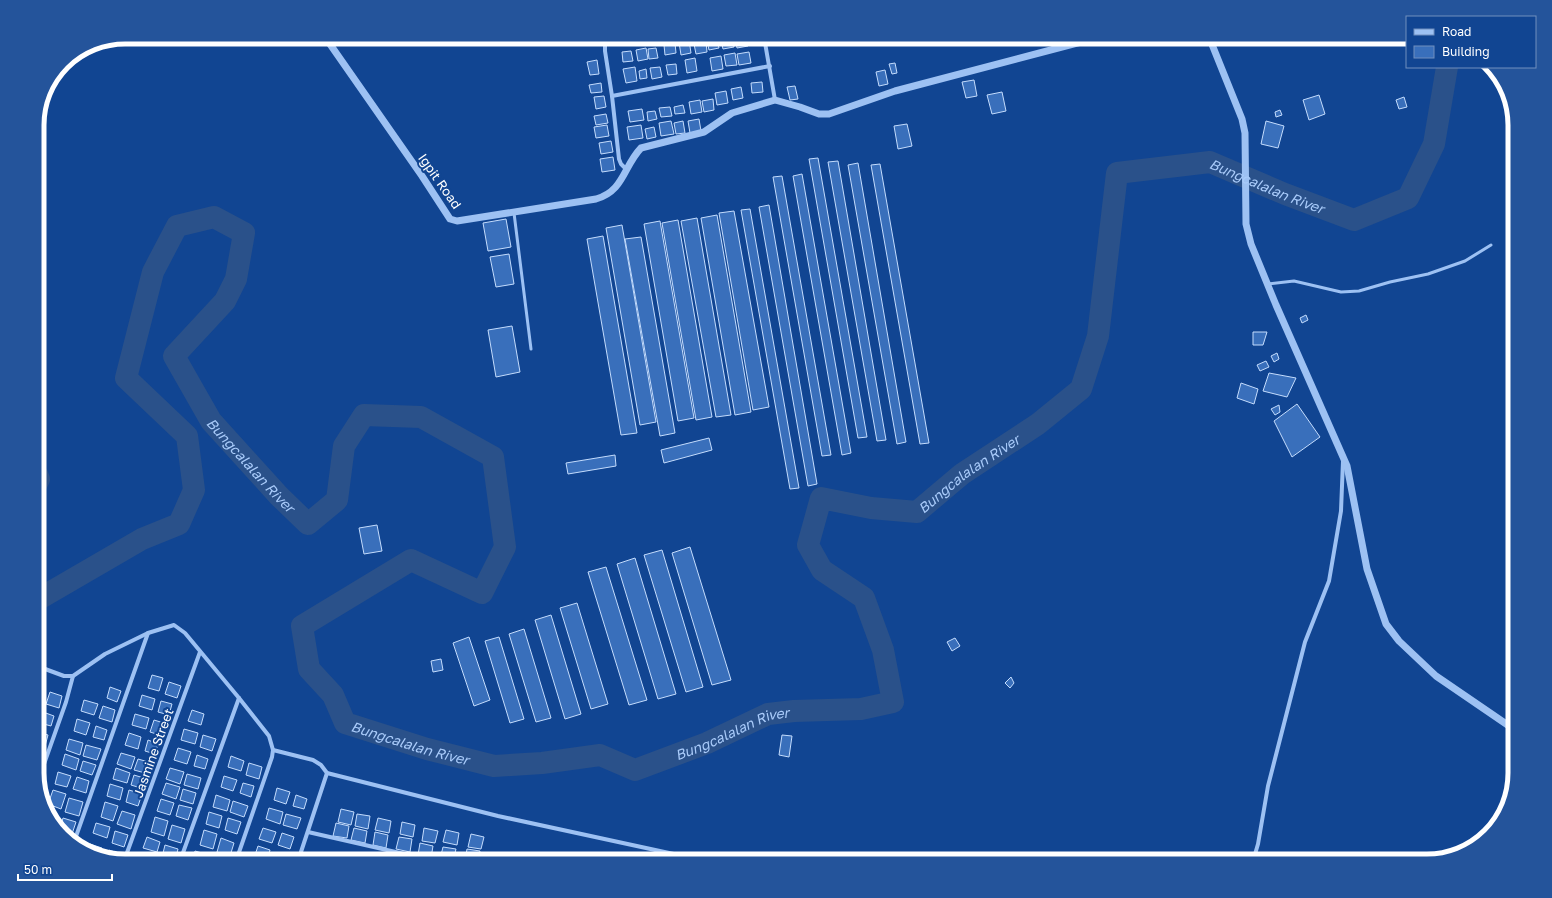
<svg xmlns="http://www.w3.org/2000/svg" width="1552" height="898" font-family="'Golos Text',sans-serif">
  <style>
    .lines { fill: none; stroke-linecap: round; stroke-linejoin: round }
    .river { stroke: #2a518a; stroke-width: 22 }
    .building { fill: #396fbb; stroke: #c4dcfd }
    .service { stroke: #9dc1f3; stroke-width: 3 }
    .minor { stroke: #9dc1f3; stroke-width: 4 }
    .tertiary { stroke: #9dc1f3; stroke-width: 7 }
    .labels { text-anchor: middle; dominant-baseline: central; stroke-width: 4; stroke-linejoin: round; paint-order: stroke }
    .street-label { font-size: 13px; fill: #fff; stroke: #114592 }
    .water-label { font-size: 14px; font-style: italic; fill: #a9cbfa; stroke: #114592 }
    .rim { fill: none; stroke: #fff; stroke-width: 5 }
  </style>
  <rect width="100%" height="100%" fill="#114592"/>
  <g class="lines">
    <g class="river">
      <path d="M37 474 39 479 37 483"/>
      <path id="s1" d="M37 600 142 539 179 524 194 490 187 436 126 378 153 272 177 226 214 217 244 233 236 279 225 301 174 356 211 421 279 496 308 524 337 500 344 446 364 415 421 417 493 457 505 547 482 593 411 560 302 626 309 669 333 695 345 723 427 749 494 766 542 763 600 755 635 770 707 743 768 714 794 711 861 709 893 702 883 650 864 598 822 570 808 545 821 498 871 508 917 512 962 474 1038 424 1081 389 1098 336 1117 173 1210 162 1285 194 1354 220 1408 198 1434 144 1447 67"/>
    </g>
  </g>
  <g class="building">
    <path d="M735 37H746L748 46 737 48Z"/>
    <path d="M733 38 734 47 723 49 721 40Z"/>
    <path d="M717 39 719 48 709 50 707 41Z"/>
    <path d="M689 40 691 53 681 55 679 42Z"/>
    <path d="M706 42 707 52 696 54 694 44Z"/>
    <path d="M675 43 676 53 665 55 664 45Z"/>
    <path d="M646 48 648 59 638 61 636 50Z"/>
    <path d="M656 48 658 58 649 59 648 49Z"/>
    <path d="M631 51 633 61 623 62 622 52Z"/>
    <path d="M749 52 751 63 739 65 737 54Z"/>
    <path d="M735 53 737 65 726 66 724 55Z"/>
    <path d="M721 56 723 69 712 71 710 58Z"/>
    <path d="M695 58 697 71 687 73 685 60Z"/>
    <path d="M597 60 599 74 590 75 587 62Z"/>
    <path d="M895 63 897 73 892 74 889 64Z"/>
    <path d="M676 64 677 74 668 75 666 65Z"/>
    <path d="M635 67 637 81 626 83 623 69Z"/>
    <path d="M660 67 662 77 652 79 650 68Z"/>
    <path d="M646 69 647 78 640 79 639 71Z"/>
    <path d="M885 70 888 84 879 86 876 72Z"/>
    <path d="M974 80 977 96 966 98 962 82Z"/>
    <path d="M762 82 763 92 752 93 751 83Z"/>
    <path d="M601 83 602 92 591 93 589 85Z"/>
    <path d="M795 86 798 99 790 100 787 87Z"/>
    <path d="M741 87 743 98 733 100 731 89Z"/>
    <path d="M726 91 728 103 717 105 715 93Z"/>
    <path d="M1002 92 1006 111 992 114 987 95Z"/>
    <path d="M1319 95 1325 114 1309 120 1303 100Z"/>
    <path d="M604 96 606 107 596 109 594 97Z"/>
    <path d="M1404 97 1407 107 1399 109 1396 100Z"/>
    <path d="M713 99 714 110 704 112 702 101Z"/>
    <path d="M700 100 702 112 691 114 689 102Z"/>
    <path d="M683 105 685 113 675 114 674 107Z"/>
    <path d="M670 107 672 116 661 117 659 108Z"/>
    <path d="M642 109 644 120 630 122 628 111Z"/>
    <path d="M1280 110 1282 115 1276 117 1275 112Z"/>
    <path d="M655 111 657 119 648 121 647 112Z"/>
    <path d="M606 114 608 123 596 125 594 116Z"/>
    <path d="M699 119 701 131 690 133 688 121Z"/>
    <path d="M671 121 674 134 661 136 659 123Z"/>
    <path d="M683 121 685 133 676 134 674 123Z"/>
    <path d="M1266 121 1284 126 1278 148 1261 144Z"/>
    <path d="M907 124 912 146 898 149 894 126Z"/>
    <path d="M607 125 609 136 596 138 594 127Z"/>
    <path d="M641 125 643 138 629 140 627 127Z"/>
    <path d="M654 127 656 137 647 139 645 129Z"/>
    <path d="M611 141 613 152 601 154 599 143Z"/>
    <path d="M613 157 615 170 602 172 600 159Z"/>
    <path d="M818 158 867 437 858 438 809 159Z"/>
    <path d="M838 161 886 440 877 441 828 162Z"/>
    <path d="M858 163 906 442 897 444 848 165Z"/>
    <path d="M880 164 929 443 920 444 871 165Z"/>
    <path d="M802 174 851 453 842 455 793 176Z"/>
    <path d="M782 176 831 455 822 456 773 177Z"/>
    <path d="M769 205 817 484 808 486 759 207Z"/>
    <path d="M750 209 799 488 790 489 741 210Z"/>
    <path d="M734 211 769 407 753 410 719 213Z"/>
    <path d="M717 215 751 412 735 415 701 218Z"/>
    <path d="M697 218 731 415 716 417 681 221Z"/>
    <path d="M506 219 511 247 488 251 483 223Z"/>
    <path d="M678 220 712 417 696 420 662 223Z"/>
    <path d="M660 221 694 418 678 421 644 224Z"/>
    <path d="M622 225 656 422 640 425 606 228Z"/>
    <path d="M603 236 637 433 621 435 587 239Z"/>
    <path d="M641 237 675 433 660 436 625 239Z"/>
    <path d="M509 254 514 284 496 287 490 257Z"/>
    <path d="M1306 315 1308 320 1302 323 1300 318Z"/>
    <path d="M512 326 520 372 496 377 488 330Z"/>
    <path d="M1253 332H1267L1263 345H1253Z"/>
    <path d="M1277 353 1279 359 1274 362 1271 356Z"/>
    <path d="M1266 361 1269 367 1260 371 1257 365Z"/>
    <path d="M1269 373 1296 378 1287 397 1263 391Z"/>
    <path d="M1241 383 1258 389 1254 404 1237 398Z"/>
    <path d="M1297 404 1320 437 1292 457 1274 421Z"/>
    <path d="M1279 405 1280 412 1275 415 1271 409Z"/>
    <path d="M709 438 712 450 664 463 661 450Z"/>
    <path d="M615 455 616 466 568 474 566 463Z"/>
    <path d="M377 525 382 551 364 554 359 528Z"/>
    <path d="M690 547 731 680 712 685 672 553Z"/>
    <path d="M662 550 703 687 686 692 644 555Z"/>
    <path d="M635 558 676 694 658 699 617 564Z"/>
    <path d="M606 567 647 700 629 705 588 572Z"/>
    <path d="M577 603 608 704 591 709 560 608Z"/>
    <path d="M551 615 581 714 565 719 535 620Z"/>
    <path d="M524 629 551 718 536 722 509 634Z"/>
    <path d="M469 637 490 700 474 706 453 643Z"/>
    <path d="M499 637 524 719 510 723 485 641Z"/>
    <path d="M955 638 960 646 952 651 947 642Z"/>
    <path d="M441 659 443 670 433 672 431 661Z"/>
    <path d="M152 675 163 678 159 691 148 688Z"/>
    <path d="M1011 677 1014 683 1010 688 1005 683Z"/>
    <path d="M169 682 181 686 177 698 165 694Z"/>
    <path d="M110 687 121 691 117 702 107 698Z"/>
    <path d="M50 692 62 696 59 708 46 704Z"/>
    <path d="M142 695 155 699 152 710 139 706Z"/>
    <path d="M84 700 98 704 94 715 81 711Z"/>
    <path d="M161 701 172 704 169 715 158 712Z"/>
    <path d="M103 706 115 710 112 722 99 718Z"/>
    <path d="M192 710 204 714 201 725 188 721Z"/>
    <path d="M43 712 54 716 51 726 40 723Z"/>
    <path d="M135 714 149 718 146 729 132 725Z"/>
    <path d="M77 719 90 723 86 735 74 731Z"/>
    <path d="M154 720 167 724 163 736 150 732Z"/>
    <path d="M96 726 107 730 104 740 93 737Z"/>
    <path d="M184 729 198 733 195 744 181 740Z"/>
    <path d="M37 732 48 735 45 746 37 744Z"/>
    <path d="M129 733 141 737 138 749 125 745Z"/>
    <path d="M203 735 216 739 212 751 200 747Z"/>
    <path d="M782 735 792 736 789 757 779 755Z"/>
    <path d="M69 739 83 743 80 755 66 750Z"/>
    <path d="M148 740 158 744 155 754 145 751Z"/>
    <path d="M86 745 101 749 97 760 83 756Z"/>
    <path d="M178 748 191 752 187 764 174 760Z"/>
    <path d="M37 749 43 751 40 761 37 760Z"/>
    <path d="M121 753 135 757 131 769 117 764Z"/>
    <path d="M65 754 79 759 76 770 62 765Z"/>
    <path d="M197 755 208 759 205 769 194 766Z"/>
    <path d="M231 756 244 761 241 771 228 767Z"/>
    <path d="M138 759 152 763 149 774 134 770Z"/>
    <path d="M83 761 96 765 92 775 80 771Z"/>
    <path d="M249 763 262 767 259 779 246 775Z"/>
    <path d="M116 768 130 773 127 783 113 779Z"/>
    <path d="M170 768 184 772 180 784 166 779Z"/>
    <path d="M58 772 71 776 67 787 55 784Z"/>
    <path d="M187 774 201 778 198 789 184 785Z"/>
    <path d="M134 775 147 779 144 789 131 785Z"/>
    <path d="M224 776 237 780 233 791 221 787Z"/>
    <path d="M77 777 89 781 86 793 73 789Z"/>
    <path d="M166 783 180 787 176 799 162 794Z"/>
    <path d="M243 783 254 786 251 797 240 793Z"/>
    <path d="M110 784 123 788 120 800 107 796Z"/>
    <path d="M277 788 290 792 286 804 274 800Z"/>
    <path d="M183 789 196 793 193 804 180 800Z"/>
    <path d="M53 790 66 794 61 809 48 804Z"/>
    <path d="M129 790 142 794 138 806 126 802Z"/>
    <path d="M216 795 230 800 227 811 213 807Z"/>
    <path d="M296 795 307 799 304 809 293 806Z"/>
    <path d="M69 798 83 802 79 816 65 812Z"/>
    <path d="M161 799 174 803 170 815 157 811Z"/>
    <path d="M233 801 248 806 244 817 230 812Z"/>
    <path d="M105 802 118 806 113 821 101 817Z"/>
    <path d="M179 805 192 808 188 820 176 816Z"/>
    <path d="M269 808 283 812 280 824 266 819Z"/>
    <path d="M341 809 354 812 351 825 338 822Z"/>
    <path d="M122 811 135 815 131 829 117 824Z"/>
    <path d="M48 812 57 814 54 824 52 822Z"/>
    <path d="M209 812 222 816 219 828 206 824Z"/>
    <path d="M286 814 301 818 297 829 283 825Z"/>
    <path d="M357 814 370 816 368 829 355 826Z"/>
    <path d="M155 817 168 821 164 836 151 832Z"/>
    <path d="M63 818 76 822 72 834 60 829Z"/>
    <path d="M228 818 241 822 237 834 225 830Z"/>
    <path d="M378 818 391 821 389 833 375 830Z"/>
    <path d="M402 822 415 825 413 837 400 834Z"/>
    <path d="M96 823 110 827 107 838 93 833Z"/>
    <path d="M336 823 349 826 347 838 333 836Z"/>
    <path d="M172 825 185 829 181 843 168 839Z"/>
    <path d="M263 828 276 832 272 843 259 839Z"/>
    <path d="M354 828 367 831 365 843 351 840Z"/>
    <path d="M424 828 438 831 435 843 422 841Z"/>
    <path d="M204 830 217 834 213 849 200 845Z"/>
    <path d="M446 830 459 833 457 845 443 842Z"/>
    <path d="M115 831 128 835 124 847 112 843Z"/>
    <path d="M375 832 388 835 386 848 373 845Z"/>
    <path d="M282 833 294 837 290 849 278 845Z"/>
    <path d="M471 834 484 837 481 849 468 847Z"/>
    <path d="M147 837 160 842 157 852 143 848Z"/>
    <path d="M399 837 412 839 410 852 396 849Z"/>
    <path d="M221 838 234 843 230 856 217 852Z"/>
    <path d="M420 843 433 846 431 858 418 855Z"/>
    <path d="M90 844 102 848 100 854 88 851Z"/>
    <path d="M165 845 178 849 175 861 162 857Z"/>
    <path d="M258 846 270 850 267 861H253Z"/>
    <path d="M443 847 456 849 453 861 440 859Z"/>
    <path d="M467 849 480 851 478 861H465Z"/>
    <path d="M109 850 121 854 119 859 107 856Z"/>
    <path d="M195 851 209 855 207 861H192Z"/>
    <path d="M489 853 502 856 501 861H488Z"/>
    <path d="M274 854 287 858V861H272Z"/>
    <path d="M311 854 324 856 323 861H310Z"/>
    <path d="M336 854 349 857 348 861H335Z"/>
    <path d="M512 857 526 860 525 861H512Z"/>
    <path d="M356 858 369 861H356Z"/>
  </g>
  <g class="lines">
    <g class="service">
      <path d="M514 213 531 349"/>
      <path d="M1267 284 1294 281 1341 292 1359 291 1390 282 1428 274 1465 261 1491 245"/>
    </g>
    <g class="minor">
      <path d="M764 37 775 100"/>
      <path d="M612 96 770 66"/>
      <path d="M626 169 621 164 619 159 612 96 605 51V45L609 42 628 37"/>
      <path d="M37 666 64 676H73L105 654 148 633 174 625 185 633 239 698 269 736 273 750 272 757 236 861"/>
      <path d="M273 750 313 760 321 765 327 773 498 816 706 861"/>
      <path d="M38 781 66 702 73 676"/>
      <path d="M308 832 435 861"/>
      <path d="M74 842 148 633"/>
      <path d="M124 861 200 652"/>
      <path d="M180 861 239 698"/>
      <path d="M298 861 327 773"/>
      <path d="M1253 861 1258 844 1268 786 1305 642 1329 581 1341 511 1343 461"/>
    </g>
    <g class="tertiary">
      <path d="M325 37 422 176 450 219 457 221 596 199C624 191 623 167 641 148L704 132 732 113 775 100 800 107 819 114H829L895 91 1100 37"/>
      <path d="M1209 37 1242 119 1245 133 1246 224 1251 244 1276 305 1347 466 1367 569 1386 624 1399 641 1436 676 1515 730"/>
    </g>
  </g>
  <g class="labels">
    <g class="street-label">
      <text transform="translate(440 181) rotate(55)">Igpit Road</text>
      <text transform="translate(153 753) rotate(-70)">Jasmine Street</text>
    </g>
    <g class="water-label">
      <text stroke="none"><textPath href="#s1" startOffset="3143">Bungcalalan River</textPath></text>
      <text stroke="none"><textPath href="#s1" startOffset="851">Bungcalalan River</textPath></text>
      <text stroke="none"><textPath href="#s1" startOffset="2627">Bungcalalan River</textPath></text>
      <text stroke="none"><textPath href="#s1" startOffset="2063">Bungcalalan River</textPath></text>
      <text stroke="none"><textPath href="#s1" startOffset="1727">Bungcalalan River</textPath></text>
    </g>
  </g>
  <path d="M0 0H1552V898H0ZM125 44H1427A81 81 0 0 1 1508 125V773A81 81 0 0 1 1427 854H125A81 81 0 0 1 44 773V125A81 81 0 0 1 125 44Z" fill="#24549b" fill-rule="evenodd"/>
  <path class="rim" d="M125 44H1427A81 81 0 0 1 1508 125V773A81 81 0 0 1 1427 854H125A81 81 0 0 1 44 773V125A81 81 0 0 1 125 44Z"/>
  <rect x="1406" y="16" width="130" height="52" fill="#114592" stroke="#708fbe"/>
  <rect x="1414" y="29" width="20" height="6" fill="#9dc1f3" stroke="#708fbe"/>
  <text x="1442" y="36" font-size="12" fill="#ffffff">Road</text>
  <rect x="1414" y="46" width="20" height="12" fill="#396fbb" stroke="#708fbe"/>
  <text x="1442" y="56" font-size="12" fill="#ffffff">Building</text>
  <path d="M18 874v6h94v-6" fill="none" stroke="#ffffff" stroke-width="2"/>
  <text x="24" y="874" font-size="12" fill="#ffffff" stroke="#114592" stroke-width="3" paint-order="stroke">50 m</text>
</svg>
